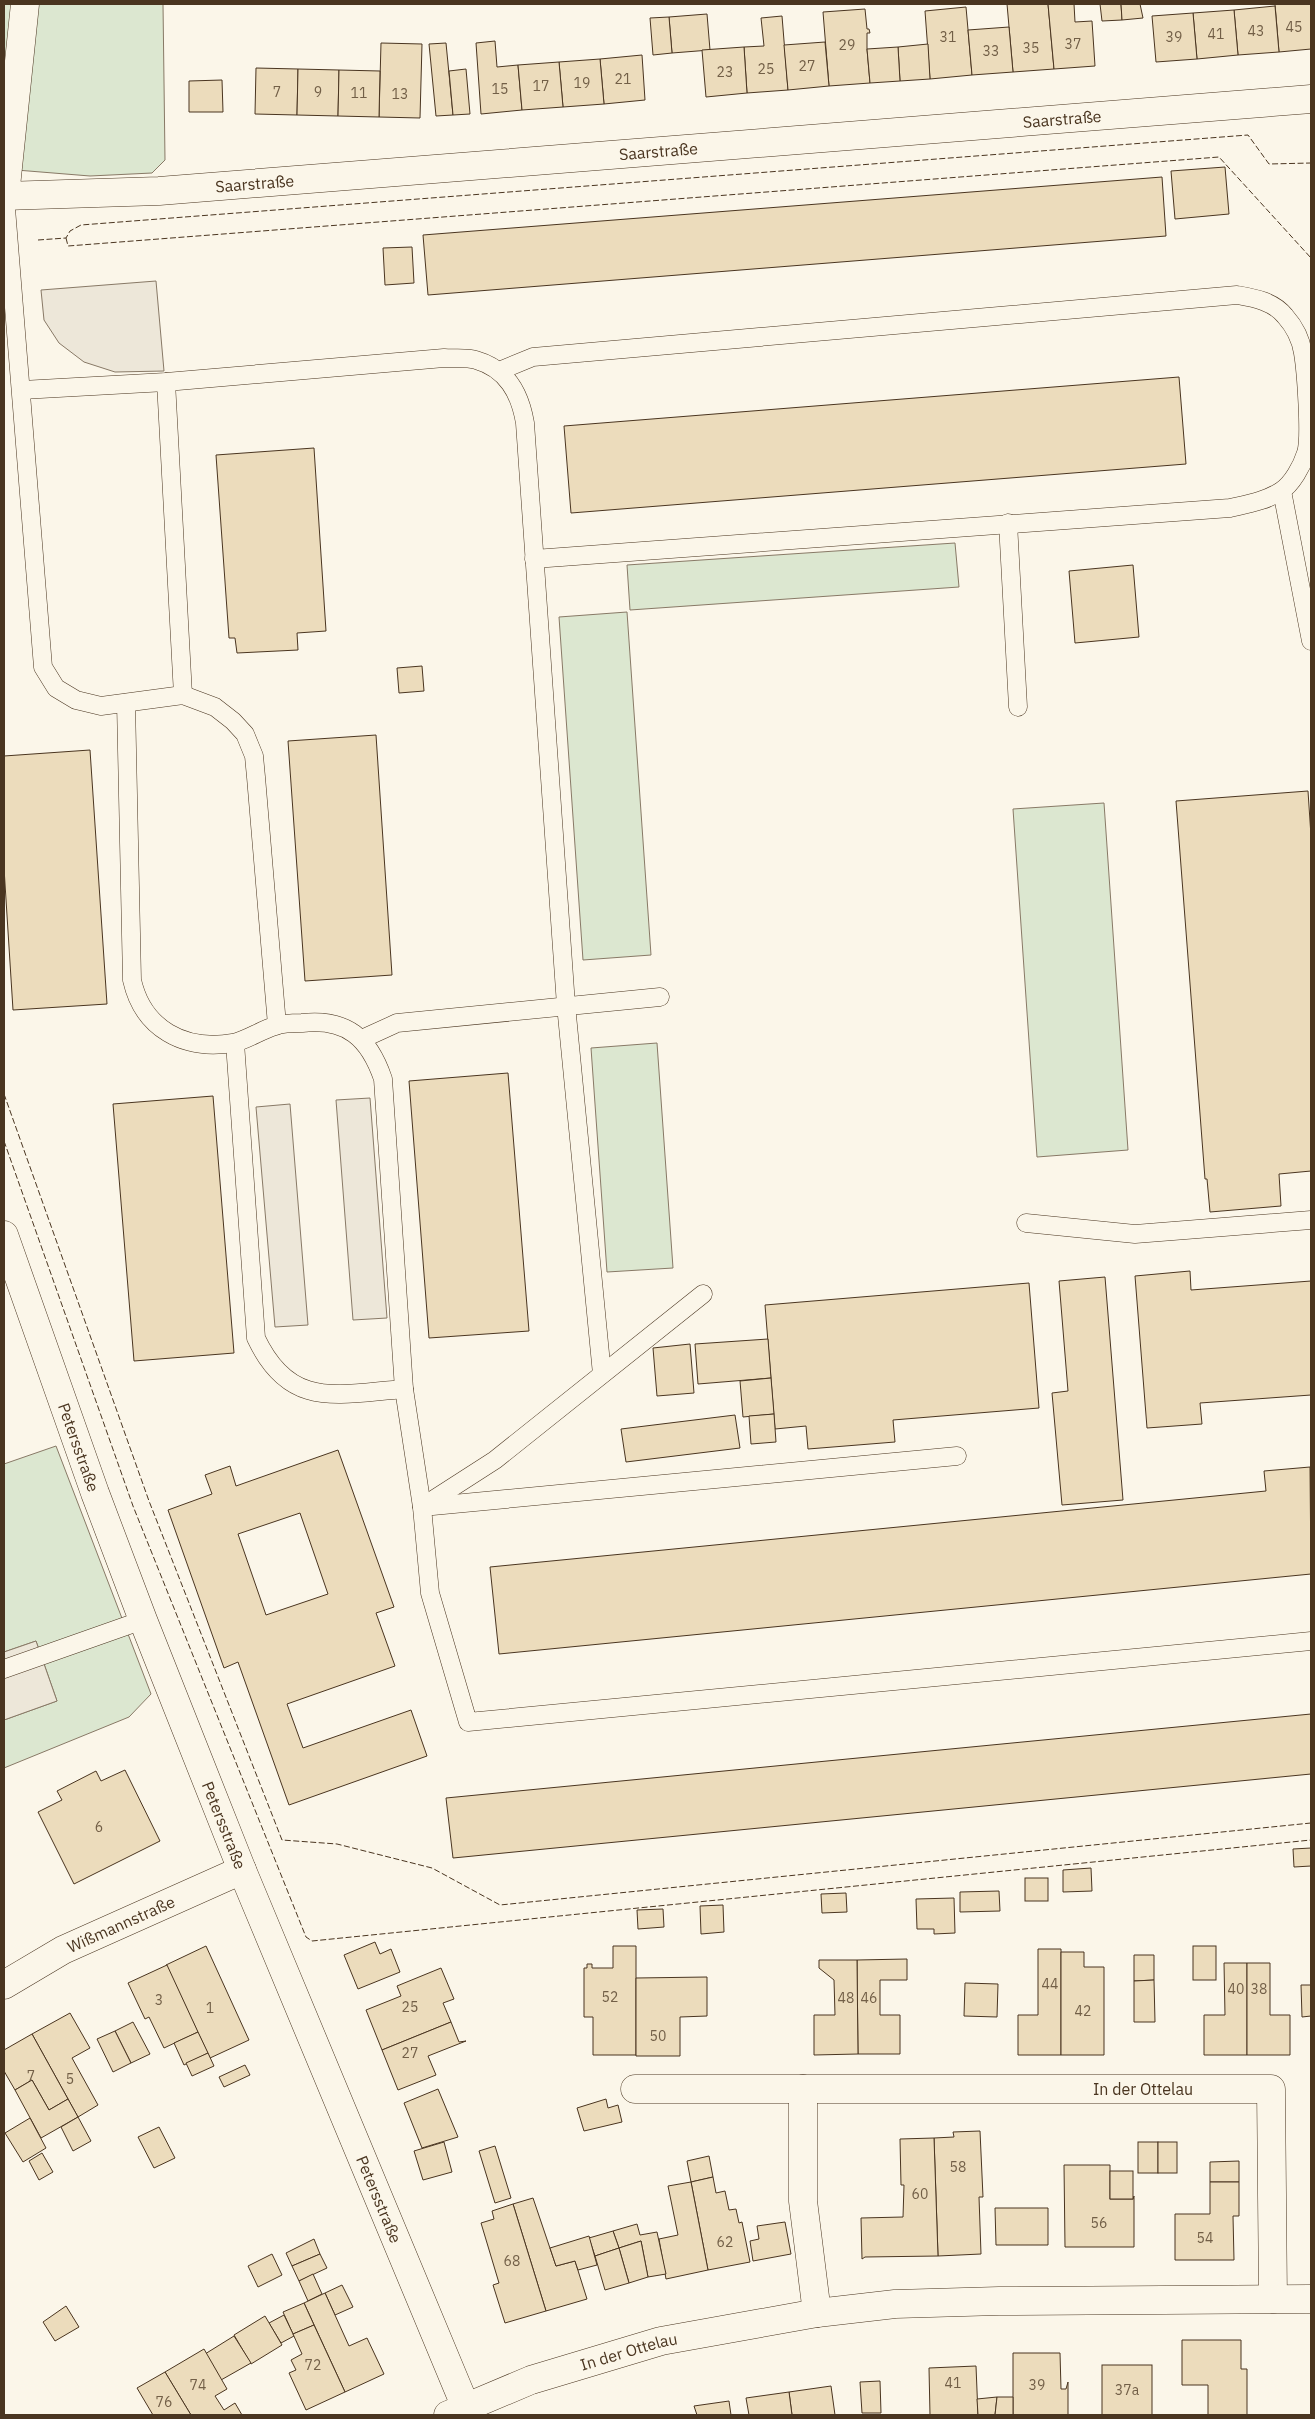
<svg xmlns="http://www.w3.org/2000/svg" width="1315" height="2419" font-family="'IBM Plex Sans',sans-serif">
  <style>
    .green { fill: #dce7d0; stroke: #887966 }
    .parking { fill: #ede7d9; stroke: #887966 }
    .building { fill: #ecdcbc; stroke: #4a3520; fill-rule: evenodd }
    .lines { fill: none; stroke-linecap: round; stroke-linejoin: round }
    .lane-casing { stroke: #4a3520; stroke-width: 19 }
    .street-casing { stroke: #4a3520; stroke-width: 29 }
    .lane { stroke: #fbf6e9; stroke-width: 18 }
    .street { stroke: #fbf6e9; stroke-width: 28 }
    .fence { stroke: #4a3520; stroke-width: 1; stroke-dasharray: 6 2.5; stroke-linecap: butt }
    .labels { text-anchor: middle; dominant-baseline: central; stroke-width: 4; stroke-linejoin: round; paint-order: stroke }
    .number-label { font-size: 14px; fill: #725f47 }
    .street-label { font-size: 16px; fill: #4a3520; stroke: #fbf6e9 }
  </style>
  <rect width="100%" height="100%" fill="#fbf6e9"/>
  <g class="green">
    <path d="M4 4H163L165 160 152 173 90 176 4 169Z"/>
    <path d="M955 543 959 587 630 610 627 565Z"/>
    <path d="M627 612 651 955 583 960 559 617Z"/>
    <path d="M1104 803 1128 1150 1037 1157 1013 809Z"/>
    <path d="M657 1043 673 1268 607 1272 591 1048Z"/>
    <path d="M56 1446 151 1694 129 1717 4 1768V1720L57 1701 36 1641 4 1652V1464Z"/>
  </g>
  <g class="parking">
    <path d="M156 281 164 371 115 372 84 362 59 343 44 320 41 290Z"/>
    <path d="M370 1098 387 1318 353 1320 336 1100Z"/>
    <path d="M290 1104 308 1325 275 1327 256 1107Z"/>
    <path d="M36 1641 57 1701 4 1720V1652Z"/>
  </g>
  <g class="building">
    <path d="M1007 4H1048L1054 69 1013 72Z"/>
    <path d="M1048 4H1074L1075 22 1092 21 1095 66 1054 69Z"/>
    <path d="M1100 4H1121L1122 20 1102 21Z"/>
    <path d="M1121 4H1140L1143 18 1122 20Z"/>
    <path d="M1275 4H1311V49L1279 52Z"/>
    <path d="M1275 6 1279 52 1238 55 1234 10Z"/>
    <path d="M966 7 972 75 930 79 925 11Z"/>
    <path d="M865 9 867 29H869L870 33H867V49L870 83 829 86 823 12Z"/>
    <path d="M1234 10 1238 55 1197 59 1193 13Z"/>
    <path d="M1193 13 1197 59 1156 62 1152 16Z"/>
    <path d="M707 14 710 50 672 53 669 17Z"/>
    <path d="M782 16 788 90 747 93 744 47 764 46 761 18Z"/>
    <path d="M669 17 672 53 653 55 650 18Z"/>
    <path d="M1009 27 1013 72 972 75 968 30Z"/>
    <path d="M495 41 497 67 518 65 522 110 481 114 476 43Z"/>
    <path d="M825 42 829 86 788 90 784 45Z"/>
    <path d="M381 43 422 44 420 118 379 117Z"/>
    <path d="M446 43 453 115 436 116 429 44Z"/>
    <path d="M928 44 930 79 900 81 898 47Z"/>
    <path d="M744 47 747 93 706 97 702 50Z"/>
    <path d="M898 47 900 81 870 83 867 49Z"/>
    <path d="M642 55 645 100 604 104 600 59Z"/>
    <path d="M600 59 604 104 563 107 559 62Z"/>
    <path d="M559 62 563 107 522 110 518 65Z"/>
    <path d="M256 68 298 69 297 115 255 114Z"/>
    <path d="M298 69 339 70 338 116 297 115Z"/>
    <path d="M466 69 470 114 453 115 449 71Z"/>
    <path d="M339 70 380 71 379 117 338 116Z"/>
    <path d="M222 80 223 112H189V81Z"/>
    <path d="M1225 167 1229 214 1175 219 1171 171Z"/>
    <path d="M1162 177 1166 236 428 295 423 235Z"/>
    <path d="M412 247 414 283 385 285 383 248Z"/>
    <path d="M1179 377 1186 464 571 513 564 426Z"/>
    <path d="M314 448 326 631 297 633 298 650 237 653 235 638H229L216 455Z"/>
    <path d="M1133 565 1139 637 1075 643 1069 571Z"/>
    <path d="M422 666 424 691 399 693 397 668Z"/>
    <path d="M376 735 392 975 305 981 288 741Z"/>
    <path d="M90 750 107 1004 13 1010 4 868V756Z"/>
    <path d="M1308 791 1311 836V1171L1279 1174 1281 1206 1210 1212 1207 1179H1205L1176 801Z"/>
    <path d="M508 1073 529 1331 429 1338 409 1081Z"/>
    <path d="M213 1096 234 1353 134 1361 113 1104Z"/>
    <path d="M1190 1271 1191 1290 1311 1281V1395L1200 1403 1202 1424 1147 1428 1135 1276Z"/>
    <path d="M1105 1277 1123 1500 1062 1505 1052 1393 1068 1391 1059 1281Z"/>
    <path d="M1029 1283 1039 1408 893 1420 895 1442 808 1449 806 1426 775 1429 765 1305Z"/>
    <path d="M768 1339 771 1378 698 1384 695 1344Z"/>
    <path d="M690 1344 694 1393 657 1396 653 1348Z"/>
    <path d="M771 1378 774 1414 743 1417 740 1381Z"/>
    <path d="M774 1414 776 1442 751 1444 749 1416Z"/>
    <path d="M735 1415 740 1448 626 1462 621 1429Z"/>
    <path d="M338 1450 394 1607 376 1613 395 1666 287 1704 303 1748 411 1710 427 1756 289 1805 238 1662 224 1668 168 1510 212 1494 205 1475 230 1466 236 1486ZM300 1513 328 1594 266 1615 238 1534Z"/>
    <path d="M1310 1467 1311 1574 499 1654 490 1567 1266 1491 1264 1471Z"/>
    <path d="M1311 1714V1774L453 1858 446 1798Z"/>
    <path d="M125 1770 160 1841 74 1884 38 1812 62 1800 57 1791 96 1771 101 1781Z"/>
    <path d="M1311 1848V1866L1294 1867 1293 1849Z"/>
    <path d="M1091 1868 1092 1891 1063 1892V1870Z"/>
    <rect x="1025" y="1878" width="23" height="23"/>
    <path d="M999 1891 1000 1911 960 1912V1892Z"/>
    <path d="M846 1893 847 1912 822 1913 821 1894Z"/>
    <path d="M954 1898 955 1933 934 1934V1929H917L916 1899Z"/>
    <path d="M723 1905 724 1932 701 1934 700 1906Z"/>
    <path d="M663 1909 664 1927 638 1929 637 1910Z"/>
    <path d="M375 1942 380 1954 391 1949 400 1972 358 1989 344 1955Z"/>
    <path d="M206 1946 249 2040 210 2058 166 1965Z"/>
    <path d="M613 1946H636V2055H593V2017H584V1968H587V1964H592V1968H613Z"/>
    <rect x="1193" y="1946" width="23" height="34"/>
    <path d="M1038 1949H1061V2055H1018V2015H1038Z"/>
    <path d="M1061 1952H1084V1967H1104V2055H1061Z"/>
    <path d="M1134 1955H1154V1980L1134 1981Z"/>
    <path d="M907 1959V1980H880V2015H900V2054H858L857 1960Z"/>
    <path d="M819 1960H857L858 2054 814 2055V2015H835L834 1980 819 1968Z"/>
    <path d="M1224 1963H1247V2055H1204V2015H1225Z"/>
    <path d="M1247 1963H1270V2015H1290V2055H1247Z"/>
    <path d="M167 1965 198 2032 164 2048 149 2017 145 2019 128 1983Z"/>
    <path d="M441 1968 454 1999 443 2003 451 2022 382 2050 366 2010 401 1996 397 1986Z"/>
    <path d="M707 1977V2016L680 2017V2056H636V1978Z"/>
    <path d="M1154 1980 1155 2022H1134V1981Z"/>
    <path d="M965 1983 998 1984 997 2017 964 2016Z"/>
    <path d="M1301 1985H1311V2016L1302 2017Z"/>
    <path d="M70 2013 90 2048 72 2058 98 2105 78 2117 32 2034Z"/>
    <path d="M133 2022 150 2054 131 2063 115 2031Z"/>
    <path d="M451 2022 459 2042 466 2041 428 2056 436 2075 398 2090 382 2050Z"/>
    <path d="M115 2031 131 2063 113 2072 97 2039Z"/>
    <path d="M198 2032 208 2053 184 2065 174 2043Z"/>
    <path d="M32 2034 68 2099 49 2110 32 2080 15 2090 4 2071V2050Z"/>
    <path d="M208 2053 214 2066 192 2076 186 2063Z"/>
    <path d="M245 2065 250 2075 224 2087 219 2077Z"/>
    <path d="M32 2080 49 2110 68 2099 78 2117 41 2138 15 2090Z"/>
    <path d="M438 2089 458 2137 422 2148 404 2103Z"/>
    <path d="M606 2099 608 2108 618 2105 622 2122 584 2131 577 2108Z"/>
    <path d="M78 2117 91 2141 73 2151 61 2127Z"/>
    <path d="M30 2118 46 2148 23 2162 5 2133Z"/>
    <path d="M159 2127 175 2158 154 2168 138 2137Z"/>
    <path d="M980 2131 983 2197H979L981 2254 938 2256 934 2138 954 2137 953 2132Z"/>
    <path d="M934 2138 938 2256 865 2257 862 2259 861 2218 903 2217 904 2185H901L900 2139Z"/>
    <path d="M444 2142 452 2172 423 2180 414 2151Z"/>
    <rect x="1138" y="2142" width="20" height="31"/>
    <rect x="1158" y="2142" width="19" height="31"/>
    <path d="M495 2146 511 2198 495 2203 479 2151Z"/>
    <path d="M42 2153 53 2172 39 2180 29 2161Z"/>
    <path d="M709 2156 713 2177 691 2182 687 2161Z"/>
    <path d="M1239 2161V2182H1210V2162Z"/>
    <path d="M1064 2165H1110V2199H1133L1134 2196V2247H1065Z"/>
    <rect x="1110" y="2171" width="23" height="28"/>
    <path d="M713 2177 716 2193 725 2191 729 2210 736 2209 739 2223 742 2222 750 2262 708 2270 691 2182Z"/>
    <path d="M691 2182 708 2270 666 2279 659 2239 678 2235 668 2186Z"/>
    <path d="M1210 2182H1239V2216H1233L1234 2260H1175V2214H1210Z"/>
    <path d="M533 2198 556 2266 575 2261 587 2299 546 2311 513 2204Z"/>
    <path d="M513 2204 546 2311 505 2323 493 2285 499 2283 481 2223 494 2219 492 2211Z"/>
    <path d="M995 2208H1048V2245H996Z"/>
    <path d="M785 2222 791 2254 753 2261 750 2241 759 2239 757 2226Z"/>
    <path d="M637 2224 640 2235 657 2232 666 2274 648 2277 641 2241 619 2248 613 2231Z"/>
    <path d="M613 2231 619 2248 595 2256 589 2238Z"/>
    <path d="M589 2236 597 2265 578 2270 575 2261 556 2266 550 2248Z"/>
    <path d="M314 2239 320 2254 292 2266 286 2253Z"/>
    <path d="M641 2241 648 2277 629 2283 619 2248Z"/>
    <path d="M619 2248 629 2283 605 2290 595 2256Z"/>
    <path d="M272 2254 282 2275 258 2287 248 2266Z"/>
    <path d="M320 2254 327 2268 299 2281 292 2266Z"/>
    <path d="M313 2274 322 2294 308 2301 299 2281Z"/>
    <path d="M342 2285 353 2307 335 2315 325 2293Z"/>
    <path d="M325 2293 349 2346 367 2338 384 2374 345 2392 304 2303Z"/>
    <path d="M304 2303 314 2325 293 2334 283 2312Z"/>
    <path d="M66 2306 79 2327 55 2341 43 2322Z"/>
    <path d="M284 2315 294 2336 281 2343 269 2323Z"/>
    <path d="M265 2316 282 2345 251 2364 234 2335Z"/>
    <path d="M314 2325 345 2392 306 2410 289 2373 296 2370 291 2360 302 2354 293 2334Z"/>
    <path d="M234 2336 251 2363 221 2380 205 2354Z"/>
    <path d="M1182 2340H1241V2369H1247V2415H1208V2385H1182Z"/>
    <path d="M204 2349 227 2389 215 2396 224 2410 235 2403 242 2415H191L165 2372Z"/>
    <path d="M1013 2353H1060L1061 2389H1066L1068 2382V2415H1013Z"/>
    <rect x="1102" y="2365" width="50" height="50"/>
    <path d="M976 2366 978 2415H930L929 2368Z"/>
    <path d="M165 2372 191 2415H153L137 2388Z"/>
    <path d="M880 2381 881 2413H862L860 2382Z"/>
    <path d="M831 2386 835 2415H792L789 2392Z"/>
    <path d="M789 2392 792 2415H749L746 2398Z"/>
    <path d="M997 2397 995 2415H978L977 2399Z"/>
    <path d="M997 2397H1013V2415H995Z"/>
    <path d="M729 2401 731 2415H697L694 2406Z"/>
  </g>
  <g class="lines">
    <g class="lane-casing">
      <g id="lane">
        <path d="M5 196 43 667 56 688 76 700 101 706 183 695 215 707 233 721 245 734 254 756 256 777 277 1025"/>
        <path d="M499 371 533 357 1237 295C1254 298 1273 301 1285 316 1294 326 1301 340 1303 353 1306 371 1311 438 1306 453 1302 466 1292 484 1281 491 1266 501 1247 504 1230 508L534 559"/>
        <path d="M166 382 183 695"/>
        <path d="M22 390 166 382 444 358C454 359 466 357 476 360 507 369 520 393 525 423L566 1005 602 1374"/>
        <path d="M1282 491 1311 641"/>
        <path d="M1008 523 1018 707"/>
        <path d="M126 703 132 980C143 1029 184 1051 233 1043 247 1040 261 1030 275 1026 283 1023 293 1023 302 1023 347 1018 369 1038 383 1079L404 1389 422 1507 430 1593 468 1722 1311 1641"/>
        <path d="M362 1039 397 1023 660 997"/>
        <path d="M235 1043 256 1338C290 1410 337 1394 404 1389"/>
        <path d="M1026 1223 1135 1234 1311 1220"/>
        <path d="M425 1505 495 1460 703 1294"/>
        <path d="M422 1507 957 1456"/>
        <path d="M4 1669 143 1620"/>
      </g>
    </g>
    <g class="street-casing">
      <g id="street">
        <path id="s1" d="M4 196 159 191 1311 99"/>
        <path d="M5 196 25 4"/>
        <path id="s2" d="M4 1235 95 1493 143 1620 242 1870 469 2415"/>
        <path id="s3" d="M4 1985 63 1950 242 1870"/>
        <path id="s4" d="M635 2089H1271L1273 2299"/>
        <path d="M803 2089V2201L817 2313"/>
        <path id="s5" d="M448 2415 531 2380 661 2341 817 2313 895 2304 999 2301 1311 2299"/>
      </g>
    </g>
    <use href="#lane" class="lane"/>
    <use href="#street" class="street"/>
    <g class="fence">
      <path d="M66 238 68 246 1219 157 1311 258"/>
      <path d="M38 240 66 238 70 231 81 225 1248 135 1269 164 1311 163"/>
      <path d="M4 1094 149 1501 282 1840 337 1844 432 1868 500 1905 1311 1823"/>
      <path d="M4 1141 133 1506 306 1937 312 1941 1311 1840"/>
    </g>
  </g>
  <g class="labels">
    <g class="number-label">
      <text x="1294" y="27">45</text>
      <text x="1256" y="31">43</text>
      <text x="1216" y="34">41</text>
      <text x="948" y="37">31</text>
      <text x="1174" y="37">39</text>
      <text x="1073" y="44">37</text>
      <text x="847" y="45">29</text>
      <text x="1031" y="48">35</text>
      <text x="991" y="51">33</text>
      <text x="807" y="66">27</text>
      <text x="766" y="69">25</text>
      <text x="725" y="72">23</text>
      <text x="623" y="79">21</text>
      <text x="582" y="83">19</text>
      <text x="541" y="86">17</text>
      <text x="500" y="89">15</text>
      <text x="277" y="92">7</text>
      <text x="318" y="92">9</text>
      <text x="359" y="93">11</text>
      <text x="400" y="94">13</text>
      <text x="99" y="1827">6</text>
      <text x="1050" y="1984">44</text>
      <text x="1236" y="1989">40</text>
      <text x="1259" y="1989">38</text>
      <text x="610" y="1997">52</text>
      <text x="846" y="1998">48</text>
      <text x="869" y="1998">46</text>
      <text x="159" y="2000">3</text>
      <text x="410" y="2007">25</text>
      <text x="210" y="2008">1</text>
      <text x="1083" y="2011">42</text>
      <text x="658" y="2036">50</text>
      <text x="410" y="2053">27</text>
      <text x="31" y="2076">7</text>
      <text x="70" y="2079">5</text>
      <text x="958" y="2167">58</text>
      <text x="920" y="2194">60</text>
      <text x="1099" y="2223">56</text>
      <text x="1205" y="2238">54</text>
      <text x="725" y="2242">62</text>
      <text x="512" y="2261">68</text>
      <text x="313" y="2365">72</text>
      <text x="953" y="2383">41</text>
      <text x="198" y="2385">74</text>
      <text x="1037" y="2385">39</text>
      <text x="1127" y="2390">37a</text>
      <text x="164" y="2402">76</text>
    </g>
    <g class="street-label">
      <text stroke="none"><textPath href="#s1" startOffset="1061">Saarstraße</textPath></text>
      <text stroke="none"><textPath href="#s1" startOffset="656">Saarstraße</textPath></text>
      <text stroke="none"><textPath href="#s1" startOffset="251">Saarstraße</textPath></text>
      <text stroke="none"><textPath href="#s2" startOffset="225">Petersstraße</textPath></text>
      <text stroke="none"><textPath href="#s2" startOffset="630">Petersstraße</textPath></text>
      <text stroke="none"><textPath href="#s3" startOffset="132">Wißmannstraße</textPath></text>
      <text stroke="none"><textPath href="#s4" startOffset="508">In der Ottelau</textPath></text>
      <text stroke="none"><textPath href="#s2" startOffset="1035">Petersstraße</textPath></text>
      <text stroke="none"><textPath href="#s5" startOffset="192">In der Ottelau</textPath></text>
    </g>
  </g>
  <rect width="1315" height="2419" fill="none" stroke="#4a3520" stroke-width="10"/>
</svg>
